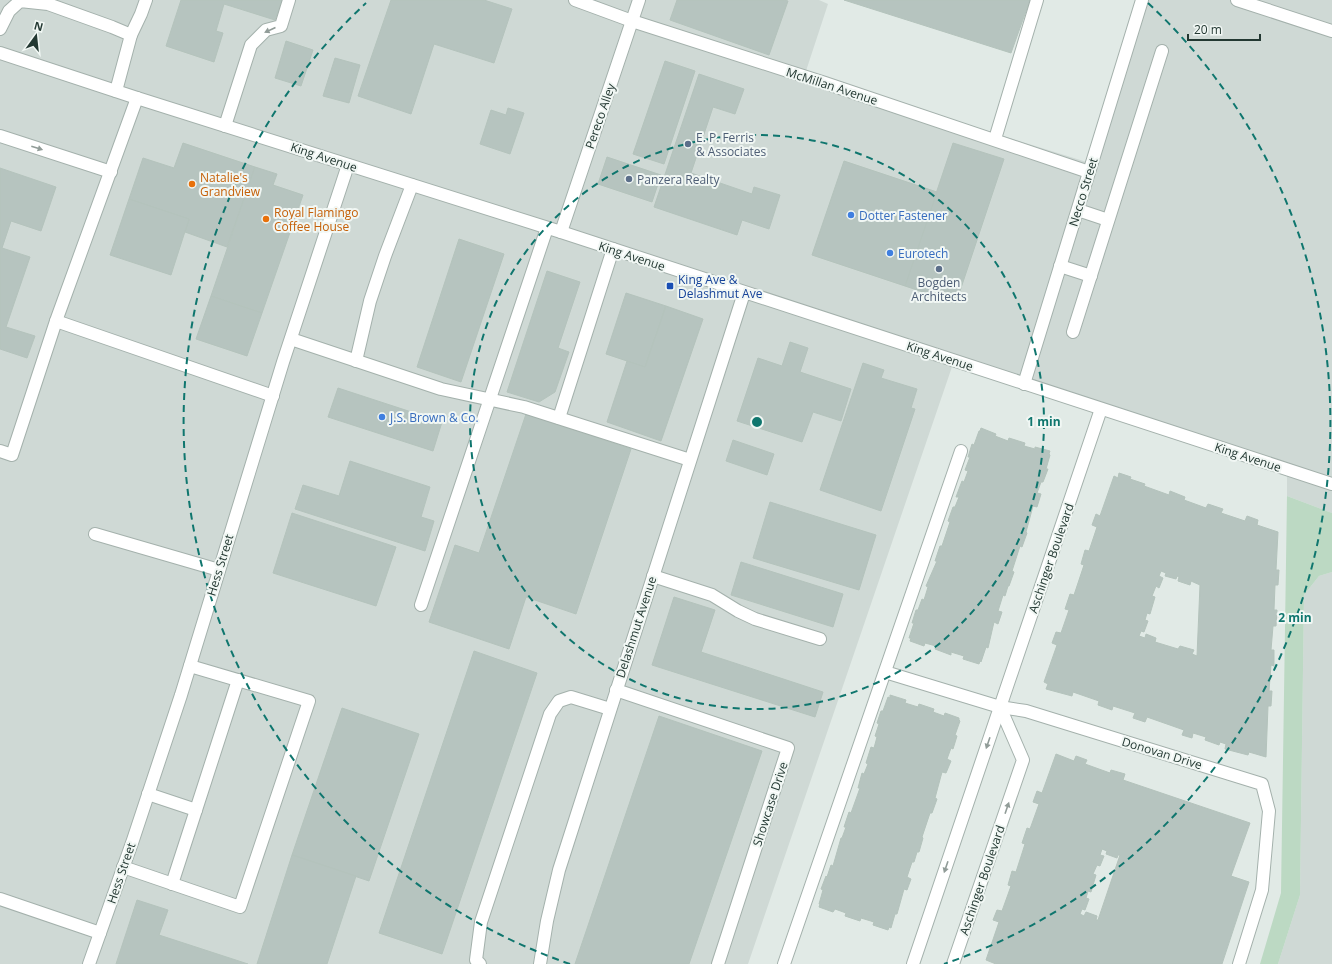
<svg xmlns="http://www.w3.org/2000/svg" width="1332" height="964" font-family="'Open Sans',sans-serif">
  <style>
    .built { fill: #cfd9d5 }
    .green { fill: #bcd9c3 }
    .building { fill: #b6c4bf; stroke: #b4c3bc; fill-rule: evenodd }
    .lines { fill: none; stroke-linecap: round; stroke-linejoin: round }
    .minor-casing { stroke: #a4b1ac; stroke-width: 14 }
    .minor { stroke: #fff; stroke-width: 12 }
    .oneway { fill: #919c98 }
    .ring { fill: none; stroke: #0f766e; stroke-width: 2; stroke-dasharray: 7 5 }
    .service-dot { fill: #5c6f8a; stroke: #f1f7f4; stroke-width: 1.5 }
    .food-dot { fill: #e8710a; stroke: #f1f7f4; stroke-width: 1.5 }
    .shop-dot { fill: #3f7fe0; stroke: #f1f7f4; stroke-width: 1.5 }
    .transit-dot { fill: #1a4fb4; stroke: #f1f7f4; stroke-width: 1.5 }
    .labels { text-anchor: middle; dominant-baseline: central; stroke-width: 4; stroke-linejoin: round; paint-order: stroke }
    .street-label { font-size: 12px; fill: #233832; stroke: #f1f7f4 }
    .service-label { font-size: 12px; fill: #4e5e75; stroke: #f1f7f4; text-anchor: start }
    .food-label { font-size: 12px; fill: #c56008; stroke: #f1f7f4; text-anchor: start }
    .shop-label { font-size: 12px; fill: #366cbe; stroke: #f1f7f4; text-anchor: start }
    .transit-label { font-size: 12px; fill: #164399; stroke: #f1f7f4; text-anchor: start }
    .centre { fill: #0f766e; stroke: #f1f7f4; stroke-width: 2 }
    .ring-label { font-size: 12px; text-anchor: middle; font-weight: bold; fill: #0f766e; stroke: #f1f7f4; stroke-width: 4; stroke-linejoin: round; paint-order: stroke }
  </style>
  <rect width="100%" height="100%" fill="#e1eae6"/>
  <g class="built">
    <path d="M0 0H819L828 4 805 74 1093 164 1144 0H1332V513L1287 496V465L955 358 748 964H0Z"/>
    <path d="M1332 572V964H1278L1300 895 1304 595 1319 576Z"/>
  </g>
  <path class="green" d="M1287 496 1332 513V572L1319 576 1304 595 1300 895 1278 964H1260L1281 893Z"/>
  <g class="building">
    <path d="M181 0H282L275 20 224 4 216 31 223 33 214 62 166 46Z"/>
    <path d="M391 0H484L512 9 494 63 434 44 411 114 358 96Z"/>
    <path d="M677 0H784L788 1 769 55 670 20Z"/>
    <path d="M844 0H1030L1011 53Z"/>
    <path d="M286 41 313 50 301 86 275 78Z"/>
    <path d="M335 58 360 65 349 103 323 96Z"/>
    <path d="M665 61 695 71 664 164 633 154Z"/>
    <path d="M699 74 744 89 735 114 713 107 691 173 752 194 754 187 780 195 769 229 742 220 737 235 654 207Z"/>
    <path d="M508 108 524 113 510 154 480 144 491 110 506 115Z"/>
    <path d="M183 143 255 167 227 247 185 232 189 219 129 199 143 158 174 168Z"/>
    <path d="M953 143 1004 159 956 303 905 286Z"/>
    <path d="M607 157 661 175 652 202 598 184Z"/>
    <path d="M844 161 937 192 905 286 812 255Z"/>
    <path d="M255 167 277 174 273 185 303 195 262 313 211 296Z"/>
    <path d="M0 168 56 187 41 231 11 221 2 248 30 257 6 327 35 336 27 358 0 349Z"/>
    <path d="M129 199 189 219 171 275 110 255Z"/>
    <path d="M459 239 504 254 461 382 417 367Z"/>
    <path d="M547 271 580 282 558 348 569 352 555 392 539 402 507 392Z"/>
    <path d="M626 293 666 306 645 367 606 354Z"/>
    <path d="M211 296 262 313 247 356 196 339Z"/>
    <path d="M666 306 703 319 661 441 607 422 627 361 645 367Z"/>
    <path d="M790 342 808 348 800 372 851 389 841 421 813 412 802 442 737 421 758 358 782 366Z"/>
    <path d="M863 363 884 370 881 378 917 389 911 408 915 409 881 511 820 490Z"/>
    <path d="M338 388 442 422 433 451 328 417Z"/>
    <path d="M526 414 631 449 576 614 526 597 509 649 429 622 455 545 479 553Z"/>
    <path d="M981 428 996 434 995 436 1008 441 1009 438 1025 443 1024 446 1035 449V447L1050 451 1049 454 1050 455 1046 469H1048L1043 482H1041L1037 493 1041 494 1037 507 1033 506 1026 532 1027 533 1022 547 1020 546 1012 571 1014 572 1009 586H1008L1005 596 1003 595 998 611 1002 612 998 624 994 622 988 648 986 647 981 662 980 661 979 664 963 659 964 656 951 652V655L935 649 936 646 925 643 924 646 910 641 911 638H909L914 623H912L916 610H918L922 599 924 600 928 587 926 586 937 561H935L940 546H942L950 522 948 521 953 507H955L959 497H956L962 481 964 482 968 471 965 470 970 457H968L972 444 974 445 979 431H980Z"/>
    <path d="M733 440 774 454 767 475 726 461Z"/>
    <path d="M350 461 430 487 421 517 434 521 425 551 295 509 303 485 339 496Z"/>
    <path d="M1119 473 1131 477 1130 479 1145 484 1144 486 1169 495 1170 491 1185 497 1184 500 1206 508 1208 504 1223 509 1221 513 1245 521 1247 516 1258 520 1257 525 1278 532 1276 570H1279L1278 585H1275L1274 610H1277L1276 626H1273L1271 650H1274V666L1271 665 1269 691H1272L1271 706H1268L1266 757 1249 752 1248 755 1225 749 1226 744 1220 742 1219 745 1205 740 1206 737 1193 733 1192 738 1182 735 1184 730 1147 717 1145 722 1133 718 1135 713 1113 706 1112 710 1098 705 1099 701 1073 692 1072 696 1046 689 1048 684 1044 682 1057 645 1052 643 1056 632 1061 633 1069 610 1065 609 1070 594 1074 595 1084 565 1081 564 1085 550 1089 551 1097 527 1092 525 1096 514 1100 516 1114 476 1118 478ZM1161 571 1166 573 1165 576 1176 579 1177 576 1179 577 1178 581 1190 585 1191 581 1200 585 1197 656 1192 654 1194 650 1180 646 1178 649 1155 642 1156 638 1146 634 1145 638 1139 636 1141 631 1144 632 1148 621 1145 620 1147 613 1150 614 1155 597 1152 596 1156 586 1159 588 1163 578 1159 576Z"/>
    <path d="M770 502 876 535 859 590 753 558Z"/>
    <path d="M292 513 396 547 376 606 273 573Z"/>
    <path d="M741 562 843 594 833 627 731 595Z"/>
    <path d="M674 597 715 610 701 652 823 692 815 717 652 665Z"/>
    <path d="M474 651 537 673 442 954 379 933Z"/>
    <path d="M890 695 906 700 905 703 918 707 919 704 934 709 933 712 944 716 945 713 959 718V720L960 721 955 735 957 736 953 749 951 748 947 759 951 761 946 773 942 772 935 798 937 799 932 813H930L922 837 923 838 919 852H917L914 862H912L907 877 911 879 907 890 904 889 897 914H895L891 928 889 927 888 930 873 925 874 922 861 918 860 921 845 916 846 913 835 909 833 912 819 907 820 904H819L823 890 821 889 826 876 827 877 831 865 833 866 841 838H842L846 827H844L849 812 851 813 860 788H858L862 773 864 774 868 764 866 763 871 747 874 748 877 737 875 736 879 724 877 723 881 711H883L888 697 890 698Z"/>
    <path d="M342 708 419 734 369 881 292 855Z"/>
    <path d="M659 716 762 751 689 964H575Z"/>
    <path d="M1056 754 1074 761 1076 756 1087 760 1085 764 1110 773 1111 770 1125 774 1123 780 1250 823 1231 876 1249 882 1222 964H996L986 960 999 922 993 920 997 910 1002 911 1011 886 1008 885 1012 871 1016 872 1025 844 1022 843 1027 828 1030 829 1039 804 1033 802 1037 791 1042 793ZM1102 849 1107 851 1106 854 1117 858 1118 855H1120L1098 920H1096L1097 916 1086 912 1084 916 1080 914 1082 909 1085 910 1089 899 1086 898 1088 891 1091 892 1096 875 1093 874 1097 865 1100 866 1104 856 1100 855Z"/>
    <path d="M292 855 356 876 327 964H257Z"/>
    <path d="M137 900 168 910 159 935 248 964H116Z"/>
  </g>
  <g class="lines">
    <g class="minor-casing">
      <g id="minor">
        <path d="M575 0 632 21 825 83 1089 172"/>
        <path d="M1237 0 1332 31"/>
        <path d="M0 29 9 11 20 1 48 4 112 27 131 35 116 91"/>
        <path d="M131 35 141 14 146 0"/>
        <path d="M0 53 137 98 561 232 1332 484"/>
        <path d="M137 98 56 321 273 396"/>
        <path d="M225 126 251 45 266 30 281 26 289 0"/>
        <path d="M0 136 111 172"/>
        <path d="M995 139 1037 0"/>
        <path d="M1078 210 1108 220"/>
        <path d="M561 232 639 0"/>
        <path d="M1060 266 1091 276"/>
        <path d="M1073 332 1162 51"/>
        <path d="M291 339 441 389 524 407 690 460"/>
        <path d="M356 361 370 301 385 256 412 185"/>
        <path d="M1024 384 1142 0"/>
        <path d="M559 418 613 249"/>
        <path d="M0 451 12 455 56 321"/>
        <path d="M95 534 219 570"/>
        <path d="M653 576 712 595 738 611 755 619 820 639"/>
        <path d="M421 605 547 228"/>
        <path d="M885 672 1000 707 1026 711 1262 784 1269 811 1262 890 1239 964"/>
        <path d="M616 690 788 748 718 964"/>
        <path d="M148 794 196 810 238 680"/>
        <path d="M123 867 240 907 309 701 190 666"/>
        <path d="M172 884 196 810"/>
        <path d="M0 899 100 933"/>
        <path d="M89 964 133 840 181 695 283 362 348 165"/>
        <path d="M480 964 476 960 481 922 550 714 559 701 571 697 610 709"/>
        <path d="M540 964 547 921 559 870 744 293"/>
        <path d="M784 964 961 451"/>
        <path d="M913 964 1101 409"/>
        <path d="M953 964 1023 760 1000 707"/>
      </g>
    </g>
    <use href="#minor" class="minor"/>
  </g>
  <defs><path id="oneway-solid" d="M-6-.8H1V-3.2L6.5 0L1 3.2V.8H-6Z"/></defs>
  <g class="oneway">
    <use href="#oneway-solid" transform="translate(270 30) rotate(156)"/>
    <use href="#oneway-solid" transform="translate(37 148) rotate(18)"/>
    <use href="#oneway-solid" transform="translate(988 743) rotate(109)"/>
    <use href="#oneway-solid" transform="translate(1007 808) rotate(-71)"/>
    <use href="#oneway-solid" transform="translate(946 867) rotate(109)"/>
  </g>
  <g class="ring">
    <circle cx="757" cy="422" r="287"/>
    <path d="M570 964A573 573 0 0 1 366 3M1148 3A573 573 0 0 1 944 964"/>
  </g>
  <g class="service-dot">
    <circle cx="688" cy="144" r="4"/>
    <circle cx="629" cy="179" r="4"/>
    <circle cx="939" cy="269" r="4"/>
  </g>
  <g class="food-dot">
    <circle cx="192" cy="184" r="4"/>
    <circle cx="266" cy="219" r="4"/>
  </g>
  <g class="shop-dot">
    <circle cx="851" cy="215" r="4"/>
    <circle cx="890" cy="253" r="4"/>
    <circle cx="382" cy="417" r="4"/>
  </g>
  <rect class="transit-dot" x="666" y="282" width="8" height="8" rx="2"/>
  <g class="labels">
    <g class="street-label">
      <text transform="translate(832 86) rotate(18)">McMillan Avenue</text>
      <text transform="translate(600 116) rotate(-71)">Pereco Alley</text>
      <text transform="translate(324 157) rotate(18)">King Avenue</text>
      <text transform="translate(1083 192) rotate(-73)">Necco Street</text>
      <text transform="translate(632 256) rotate(18)">King Avenue</text>
      <text transform="translate(940 356) rotate(18)">King Avenue</text>
      <text transform="translate(1248 457) rotate(18)">King Avenue</text>
      <text transform="translate(1051 558) rotate(-71)">Aschinger Boulevard</text>
      <text transform="translate(220 565) rotate(-73)">Hess Street</text>
      <text transform="translate(636 627) rotate(-72)">Delashmut Avenue</text>
      <text transform="translate(1162 753) rotate(17)">Donovan Drive</text>
      <text transform="translate(770 804) rotate(-72)">Showcase Drive</text>
      <text transform="translate(121 873) rotate(-71)">Hess Street</text>
      <text transform="translate(982 880) rotate(-71)">Aschinger Boulevard</text>
    </g>
    <g class="service-label">
      <text x="696" y="137">E. P. Ferris<tspan x="696" dy="14">&amp; Associates</tspan></text>
      <text x="637" y="179">Panzera Realty</text>
      <text x="939" y="282" text-anchor="middle">Bogden<tspan x="939" dy="14">Architects</tspan></text>
    </g>
    <g class="food-label">
      <text x="200" y="177">Natalie's<tspan x="200" dy="14">Grandview</tspan></text>
      <text x="274" y="212">Royal Flamingo<tspan x="274" dy="14">Coffee House</tspan></text>
    </g>
    <g class="shop-label">
      <text x="859" y="215">Dotter Fastener</text>
      <text x="898" y="253">Eurotech</text>
      <text x="390" y="417">J.S. Brown &amp; Co.</text>
    </g>
    <g class="transit-label">
      <text x="678" y="279">King Ave &amp;<tspan x="678" dy="14">Delashmut Ave</tspan></text>
    </g>
  </g>
  <circle cx="757" cy="422" r="6" class="centre"/>
  <g class="ring-label">
    <text x="1044" y="426">1 min</text>
    <text x="1295" y="622">2 min</text>
  </g>
  <g transform="translate(36 36) rotate(15)" stroke="#f1f7f4" stroke-width="3" paint-order="stroke">
  <path d="M0-3L7 15L0 10L-7 15Z" fill="#233832"/>
  <text y="-6" font-size="11" font-weight="bold" text-anchor="middle" fill="#233832">N</text>
  </g>
  <path d="M1188 34v6h72v-6" fill="none" stroke="#233832" stroke-width="2"/>
  <text x="1194" y="34" font-size="12" fill="#233832" stroke="#f1f7f4" stroke-width="3" paint-order="stroke">20 m</text>
</svg>
